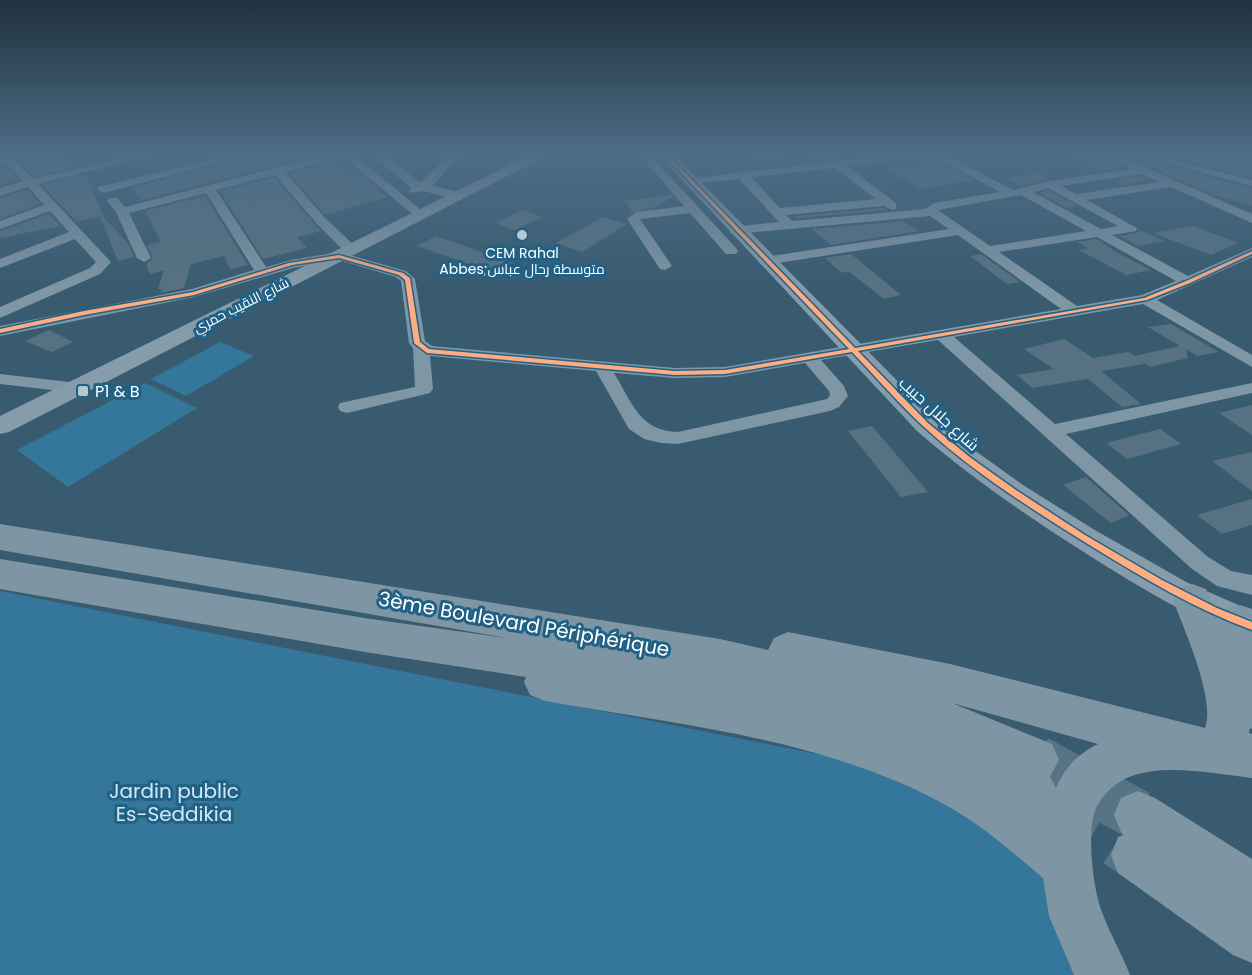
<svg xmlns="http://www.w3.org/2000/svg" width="1252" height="975" font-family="Poppins,Cairo,sans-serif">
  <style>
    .green { fill: #34779b }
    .building { fill: #567282 }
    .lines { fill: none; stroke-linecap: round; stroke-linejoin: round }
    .primary-tunnel { stroke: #567485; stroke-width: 50; stroke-dasharray: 50 25; stroke-linecap: butt }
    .street { fill: #7f97a5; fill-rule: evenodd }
    .secondary { fill: #869caa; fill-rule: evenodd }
    .primary { fill: #7e95a3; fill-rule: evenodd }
    .cycleway-casing { stroke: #226186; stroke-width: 3 }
    .cycleway { fill: #ffac80; fill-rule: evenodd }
    .poi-dot { fill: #b9c6cd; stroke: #226186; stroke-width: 2 }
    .labels { text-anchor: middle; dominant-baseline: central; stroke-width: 6; stroke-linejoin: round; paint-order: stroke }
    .far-poi-label { font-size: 14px; fill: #fff; stroke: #226186 }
    .far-street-label { font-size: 14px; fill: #fff; stroke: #226186 }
    .poi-label { font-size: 16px; fill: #fff; stroke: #226186; text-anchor: start }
    .street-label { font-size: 16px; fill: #fff; stroke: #226186 }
    .near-street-label { font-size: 20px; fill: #fff; stroke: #226186 }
    .near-park-label { font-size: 20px; fill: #d0e9f7; stroke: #226186 }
  </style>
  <rect width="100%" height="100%" fill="#385b70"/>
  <g class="green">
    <path d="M220 342 254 356 186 396 151 379Z"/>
    <path d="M145 383 197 408 68 487 17 450Z"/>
    <path d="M0 591 832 757 946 792 1066 864 1102 975H0Z"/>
  </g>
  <g class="building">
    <path d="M3 152H56L75 167 34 177 18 159Z"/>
    <path d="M263 152H328L142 200 132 188Z"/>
    <path d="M832 152H840L848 158 812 162 804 155Z"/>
    <path d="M1062 152H1093L1122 168 1102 171Z"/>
    <path d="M1115 152 1252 188V206L1211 194Z"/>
    <path d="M1150 152H1252V178Z"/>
    <path d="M337 161 349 178 363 176 388 197 325 215 289 173Z"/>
    <path d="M938 161 973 180 920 189 883 167Z"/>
    <path d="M0 164 7 167 19 180 0 186Z"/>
    <path d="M1039 173 1050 179 1020 186 1005 178Z"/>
    <path d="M85 174 104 217 129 245 134 257 118 261 100 217 77 222 42 185Z"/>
    <path d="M1141 176 1149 181 1122 185 1113 180Z"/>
    <path d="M274 178 321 231 297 237 307 248 263 259 220 191Z"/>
    <path d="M27 190 40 204 0 219V198Z"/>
    <path d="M1048 190 1077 206 1067 208 1039 193Z"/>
    <path d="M672 195 673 197 655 207 633 212 624 201Z"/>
    <path d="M205 196 248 265 230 269 224 256 191 264 184 288 160 293 162 289H158L164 270 150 274 146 264 153 259 147 245 161 242 145 211Z"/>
    <path d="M884 208 887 210 798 218 796 216Z"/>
    <path d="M522 210 542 217 515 230 496 223Z"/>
    <path d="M49 214 60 226 0 238V231Z"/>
    <path d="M603 217 627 224 582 252 556 243Z"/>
    <path d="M903 221 919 231 831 245 812 229Z"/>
    <path d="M1193 226 1238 243 1211 255 1153 233Z"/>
    <path d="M1140 230 1165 241 1138 246 1119 236 1136 233Z"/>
    <path d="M436 236 459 244 513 263 495 273 417 246Z"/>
    <path d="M1097 239 1114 251 1151 270 1126 275 1079 250 1088 248 1077 242Z"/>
    <path d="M851 254 901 295 884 299 848 271 842 273 825 258Z"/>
    <path d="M981 254 1020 282 1007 284 970 256Z"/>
    <path d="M1171 324 1219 352 1197 356 1186 349 1188 358 1150 367 1134 356 1180 346 1148 327Z"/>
    <path d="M49 330 73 342 52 352 25 341Z"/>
    <path d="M1064 339 1093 358 1129 352 1145 364 1101 371 1141 404 1122 407 1088 379 1032 388 1017 375 1054 369 1024 349Z"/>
    <path d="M1252 405V435L1219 413Z"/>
    <path d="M872 426 928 492 901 497 848 431Z"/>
    <path d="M1160 429 1181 444 1127 459 1106 443Z"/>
    <path d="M1252 452V491L1212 461Z"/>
    <path d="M1086 477 1129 515 1111 523 1063 485Z"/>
    <path d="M1252 499V525L1222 534 1197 515Z"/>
  </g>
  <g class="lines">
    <g class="primary-tunnel">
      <path d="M1036 760 1138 815"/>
      <path d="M1052 805 1100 831 1136 855"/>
    </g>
    <g class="street">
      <path d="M146 152H165L38 184 111 262 100 274 0 318V307L90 268 96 262 75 239 0 268V259L69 232 50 211 0 229V221L44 205 28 187 0 196V188L23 181 8 165 0 161V153L16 161 33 179Z"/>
      <path d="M242 152H261L103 193 97 189 99 187Z"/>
      <path d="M337 152H351L427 215 425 218H417L344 157 285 172 325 218 356 247 358 250 356 253H346L317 224 275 175 216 190 266 267 291 260 339 252 406 271 415 279 425 341 432 346 675 368 725 367 1061 309 958 235 765 265 760 264 758 261 765 257 949 229 930 216 735 234 730 233 729 230 730 227 779 222 739 179 690 184 684 181 686 179 915 152H949L946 155 1013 190 1049 181 1130 169 1095 152H1109L1252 214V223L1171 187 1087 200 1137 228 1136 231 1112 235 1188 276 1252 248V257L1157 300 1252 355V367L1143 304 954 337 1055 424 1252 383V393L1066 434 1208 557 1231 571 1252 575V595L1217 586 1192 569 938 340 821 360 844 386 848 396 839 407 830 411 678 444 661 443 644 439 629 429 596 371 430 356 433 389 430 393 347 413 340 411 338 407 340 403 415 387 413 348 409 343 401 281 396 277 339 260 293 268 194 297 0 336V326L192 289 254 270 206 193 129 213 151 258 144 262 137 258 116 212 107 201 109 198H117L125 207ZM933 156 1000 192 934 203 925 209 792 221 786 215 884 206 892 210 896 209V203L847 166ZM835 168 876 199 780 208 751 177ZM1141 174 1159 182 1076 194 1061 186ZM1048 188 1118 226 1101 229 1033 192ZM1021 195 1086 231 990 246 938 210ZM1097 237 1176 281 1142 295 1077 306 999 252ZM805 363 829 391 830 395 827 399 678 432C639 431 632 402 614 373L675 378 725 377Z"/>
      <path d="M370 152H382L420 183 452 152H463L432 186 464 193 466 196 460 200 423 191 411 193 409 191 411 188Z"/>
      <path d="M655 152 651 156 736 248 738 251 736 254H726L690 213 640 219 672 266 665 270 660 269 627 219 636 212 684 206 640 155 642 152Z"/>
      <path d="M676 152H701C696 157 681 157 676 152Z"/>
      <path d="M738 152H800L795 155 755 158Z"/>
      <path d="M1122 152H1140L1252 180V186Z"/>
      <path d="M0 374 78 383 84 384 87 388 84 392 78 393 0 384Z"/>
    </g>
    <g class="secondary">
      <path d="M536 152H554L9 432 0 434V416Z"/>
      <path d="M656 152H671L935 419 956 437 1023 485 1093 529 1188 583 1252 611V640C1194 620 1142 589 1090 556 1030 518 971 478 917 431Z"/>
    </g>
    <g class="primary">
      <path d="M0 524 720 639 768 650 774 638 788 632 950 664 1205 728C1216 700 1184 629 1173 600L1178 589 1192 584 1206 589 1220 621 1226 609 1240 605 1252 609V729L1250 728 1249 733 1252 734V778C1214 774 1166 763 1129 777 1116 782 1102 795 1096 808 1086 832 1093 888 1102 912 1110 934 1122 954 1130 975H1074L1049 916 1043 878C1015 855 988 830 956 811 836 740 681 725 545 701L530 695 524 682 526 677 371 653 0 589V559L371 619 513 639 0 550ZM952 703 1098 744C1078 754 1065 767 1056 788L1050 777 1059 760 1052 744Z"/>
      <path d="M1138 791 1155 798 1252 859V963L1233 955 1118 873 1111 855 1118 837 1124 835 1121 832 1114 815 1121 798Z"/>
    </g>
    <g class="cycleway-casing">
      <path id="cycleway" d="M661 152H665L855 348 1144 298 1186 281 1252 251V254L1190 283 1147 300 858 351 928 423 971 458 1016 490 1085 535 1162 580 1217 608 1252 622V630C1195 609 1143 578 1091 546 1033 510 974 473 924 427 899 404 876 377 852 352L725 374 675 375 427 353 414 343 405 280 399 275 339 258 292 265 194 295 84 315 0 333V329L84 311 193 292 289 263 339 255 403 273 410 278 420 342 429 349 675 371 725 370 849 349Z"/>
    </g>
    <use href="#cycleway" class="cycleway"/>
  </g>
  <linearGradient id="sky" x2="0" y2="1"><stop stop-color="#1f323e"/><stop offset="0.53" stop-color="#4d6c86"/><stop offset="1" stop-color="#4d6c86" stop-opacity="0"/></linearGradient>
  <rect width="1252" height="289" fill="url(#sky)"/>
  <g class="poi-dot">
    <circle cx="522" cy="235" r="6"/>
    <rect x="77" y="385" width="12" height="12" rx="3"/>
  </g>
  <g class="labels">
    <g class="far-poi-label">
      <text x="522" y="253">CEM Rahal<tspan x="522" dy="16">Abbes;متوسطة رحال عباس</tspan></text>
    </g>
    <g class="far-street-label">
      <text transform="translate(241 305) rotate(-27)">شارع النقيب حمري</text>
    </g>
    <g class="poi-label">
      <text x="95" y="391">P1 &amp; B</text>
    </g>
    <g class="street-label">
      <text transform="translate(939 414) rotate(42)">شارع جلال حبيب</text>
    </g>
    <g class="near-street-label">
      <text transform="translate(524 624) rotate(10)">3ème Boulevard Périphérique</text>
    </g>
    <g class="near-park-label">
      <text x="174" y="791">Jardin public<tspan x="174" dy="23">Es-Seddikia</tspan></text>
    </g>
  </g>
</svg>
